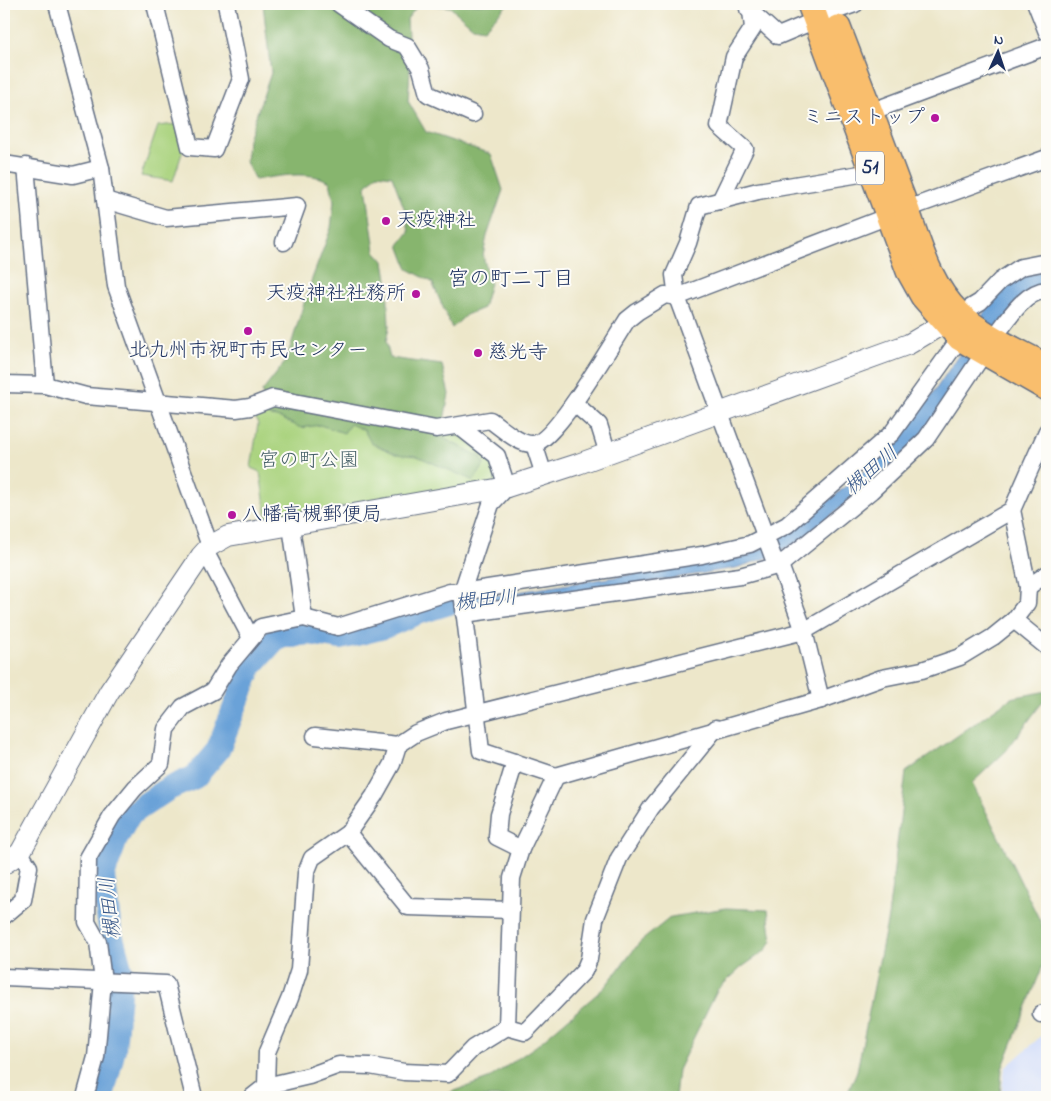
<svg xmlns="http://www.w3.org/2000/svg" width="1051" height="1101" font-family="'Indie Flower','Klee One',sans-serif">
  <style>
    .built { fill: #cedafa }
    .green { fill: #aad37f; stroke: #62816e }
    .forest { fill: #87b56e; stroke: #517266 }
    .water { fill: #6aa2d8; stroke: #42689b }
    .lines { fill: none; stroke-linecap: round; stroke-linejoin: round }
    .river { stroke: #6aa2d8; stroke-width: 24 }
    .minor-casing { stroke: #646f84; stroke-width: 19 }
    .tertiary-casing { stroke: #646f84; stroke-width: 22 }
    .primary-casing { stroke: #646f84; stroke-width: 28 }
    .minor { stroke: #fff; stroke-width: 16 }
    .tertiary { stroke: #fff; stroke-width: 20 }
    .primary { stroke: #f9be6d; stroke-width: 25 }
    .poi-dot { fill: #b5179e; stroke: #fdfcf7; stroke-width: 2 }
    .labels { text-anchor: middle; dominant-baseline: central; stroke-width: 4; stroke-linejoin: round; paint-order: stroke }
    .shield { fill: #fdfcf7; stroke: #5f6c8c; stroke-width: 1 }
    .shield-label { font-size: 19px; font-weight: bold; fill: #1b2f5e }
    .poi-label { font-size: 20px; fill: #1b2f5e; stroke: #fdfcf7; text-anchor: start }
    .park-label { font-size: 20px; fill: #466068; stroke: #fdfcf7 }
    .neighbourhood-label { font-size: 21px; fill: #1b2f5e; stroke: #fdfcf7 }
    .water-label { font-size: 21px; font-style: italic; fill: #375789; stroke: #fdfcf7 }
  </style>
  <rect width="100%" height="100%" fill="#fdfcf7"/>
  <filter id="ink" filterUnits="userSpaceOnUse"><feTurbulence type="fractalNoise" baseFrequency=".02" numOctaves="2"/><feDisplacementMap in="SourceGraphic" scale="10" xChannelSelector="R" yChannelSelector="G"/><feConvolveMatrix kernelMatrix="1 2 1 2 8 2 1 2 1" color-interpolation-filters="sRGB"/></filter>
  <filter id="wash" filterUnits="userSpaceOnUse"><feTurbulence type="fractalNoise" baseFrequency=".0096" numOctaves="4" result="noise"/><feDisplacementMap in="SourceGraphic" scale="20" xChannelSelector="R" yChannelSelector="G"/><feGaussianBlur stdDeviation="1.12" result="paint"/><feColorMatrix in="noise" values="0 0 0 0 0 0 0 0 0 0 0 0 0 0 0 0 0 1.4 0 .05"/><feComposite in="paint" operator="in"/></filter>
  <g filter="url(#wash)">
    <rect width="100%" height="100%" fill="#ede7ca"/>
    <path class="built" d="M1047 1031V1097H1001L1005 1068Z"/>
    <g class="green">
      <path d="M177 124 183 150 173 181 141 176 158 126Z"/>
      <path d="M274 404 458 433 494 462 500 482 267 519 260 472 251 468 258 424 253 411Z"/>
    </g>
    <g class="forest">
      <path d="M263 4H378L382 7 387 4H508L484 29 473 27 450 7 419 4 407 19 410 70 408 101 426 132 491 154 503 190 487 236 483 256 490 283 483 308 466 315 452 328 432 282 408 269 399 245 409 232 406 213 392 176 377 174 366 186 375 251 384 261 387 279 389 327 386 342 390 358 442 365 449 394 441 437 481 457 484 465 474 481 417 456 396 454 371 443 364 430 350 424 344 433 320 425 301 428 280 418 267 415 262 392 286 361 309 287 331 228 334 201 330 182C309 170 278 176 255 180L246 162 248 139 271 73Z"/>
      <path d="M1047 691V696L1006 751 972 783 1047 935V955L1002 1069 1000 1097H846L857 1071 888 917 906 772 1011 698Z"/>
      <path d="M726 908 768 910 772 941 765 951 742 967 717 990 678 1070 675 1097H438L488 1079 536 1046 604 988 640 942 671 917Z"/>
    </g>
    <path class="water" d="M1047 271V286L1036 288 913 445 865 488 799 541 767 558 736 568 488 608 473 607 470 603 504 594 745 557 775 542 798 526 894 446 917 417 971 337 986 309 1003 289 1022 276Z"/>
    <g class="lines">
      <path class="river" d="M102 1097 114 1049 121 971 110 930 103 876 116 839 129 815 168 789 195 777 218 750 251 666 277 637 308 633 340 638 384 627 417 613 452 602H488"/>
    </g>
  </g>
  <g filter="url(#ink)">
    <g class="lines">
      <g class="minor-casing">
        <g id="minor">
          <path d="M57 4 101 168 116 286 210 546"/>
          <path d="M155 4 190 147 214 149 241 79 226 4"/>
          <path d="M339 4 389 39 407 46 421 69 428 94 473 114"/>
          <path d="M1036 4 1047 32"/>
          <path d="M748 9 778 36 816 20"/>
          <path d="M832 12 855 4"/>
          <path d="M870 112 1047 46"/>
          <path d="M4 164 73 175 101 168"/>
          <path d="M26 166 45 385"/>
          <path d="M105 200 166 218 297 206 284 242"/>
          <path d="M720 201 745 149 719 126 734 57 753 28 751 11"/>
          <path d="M960 314 980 302 1000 281 1021 267 1047 262"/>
          <path d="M994 338C1006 322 1024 291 1047 290"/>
          <path d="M4 384 45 385 86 396 236 409 250 407 273 398 436 429 490 420C502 428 519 445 533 444 555 442 613 342 627 320L637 312 665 295 677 297 907 209 1047 158"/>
          <path d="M574 403 599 425 608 454"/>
          <path d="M460 427 497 456 507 487 491 504 462 592 481 751 556 776 821 700 882 678 922 670 960 657 993 637 1014 620 1027 603 1028 587 1012 510"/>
          <path d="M534 444 544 475"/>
          <path d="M291 526 304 618"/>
          <path d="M205 551 251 638"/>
          <path d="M1028 587 1047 574"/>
          <path d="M464 614 740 576 780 565 871 491 926 439 984 353"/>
          <path d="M1014 620 1047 647"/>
          <path d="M821 700 804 631 780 565 773 557 677 297 674 275 688 243 699 206 758 191 872 172"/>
          <path d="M315 736 398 745"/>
          <path d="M515 762 499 814 497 837 521 849"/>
          <path d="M348 833 408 907 511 910"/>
          <path d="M4 916 23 900 29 867 20 853"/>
          <path d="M4 977 166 984 194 1097"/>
          <path d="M1041 1014 1047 1012"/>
          <path d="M507 1027 512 878 521 849 556 776"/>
          <path d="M266 1086 267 1052 290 998 299 970 306 873 312 858 348 833 374 796 392 764 398 745 416 733 446 721 804 631 1012 510 1047 431"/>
          <path d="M85 1097 96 1057 103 981 98 942 87 922 88 858 112 816 135 788 161 764 166 729 183 707 213 691 229 665 261 627 304 618 338 627 450 592H462L702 555 750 544 787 525 892 433 960 338"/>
          <path d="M252 1097 266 1086 309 1076 339 1065 370 1066 404 1072 448 1074 473 1048 507 1027 525 1032 584 971 589 959 595 919 619 858 651 808 716 728"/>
        </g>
      </g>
      <g class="tertiary-casing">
        <path id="tertiary" d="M4 864 20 853 109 692 201 556 210 546 228 536 507 487 578 464 909 344 958 315"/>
      </g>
      <g class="primary-casing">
        <g id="primary">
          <path d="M810 4 909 271 923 296 960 338 1047 388"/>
          <path d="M838 28C859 83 880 137 900 192 917 235 925 281 959 314 984 337 1018 351 1047 367"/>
        </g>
      </g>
      <use href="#minor" class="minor"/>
      <use href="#tertiary" class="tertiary"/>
      <use href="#primary" class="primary"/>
    </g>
  </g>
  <g class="poi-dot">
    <circle cx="935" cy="118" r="5"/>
    <circle cx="386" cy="221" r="5"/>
    <circle cx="416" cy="294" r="5"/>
    <circle cx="248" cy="331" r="5"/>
    <circle cx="478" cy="353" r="5"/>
    <circle cx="232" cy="515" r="5"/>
  </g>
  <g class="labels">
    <rect class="shield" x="856" y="151.5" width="28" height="33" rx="4"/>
    <g class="shield-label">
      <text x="870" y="168">51</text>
    </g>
    <g class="poi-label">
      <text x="925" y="118" text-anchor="end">ミニストップ</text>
      <text x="396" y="221">天疫神社</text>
      <text x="406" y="294" text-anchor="end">天疫神社社務所</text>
      <text x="248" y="351" text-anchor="middle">北九州市祝町市民センター</text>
      <text x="488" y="353">慈光寺</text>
      <text x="242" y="515">八幡高槻郵便局</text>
    </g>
    <g class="park-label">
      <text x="309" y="461">宮の町公園</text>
    </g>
    <g class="neighbourhood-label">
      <text x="511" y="280">宮の町二丁目</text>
    </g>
    <g class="water-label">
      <text transform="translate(872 471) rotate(-41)">槻田川</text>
      <text transform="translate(486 601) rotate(-6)">槻田川</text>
      <text transform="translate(111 908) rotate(-96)">槻田川</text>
    </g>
  </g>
  <rect width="1051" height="1101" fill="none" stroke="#fdfcf7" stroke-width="20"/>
  <g transform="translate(998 52) rotate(3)" stroke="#fdfcf7" stroke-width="4" paint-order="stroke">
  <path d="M0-4L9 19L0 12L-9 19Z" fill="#1b2f5e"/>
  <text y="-8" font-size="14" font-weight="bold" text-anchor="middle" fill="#1b2f5e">N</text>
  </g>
</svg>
